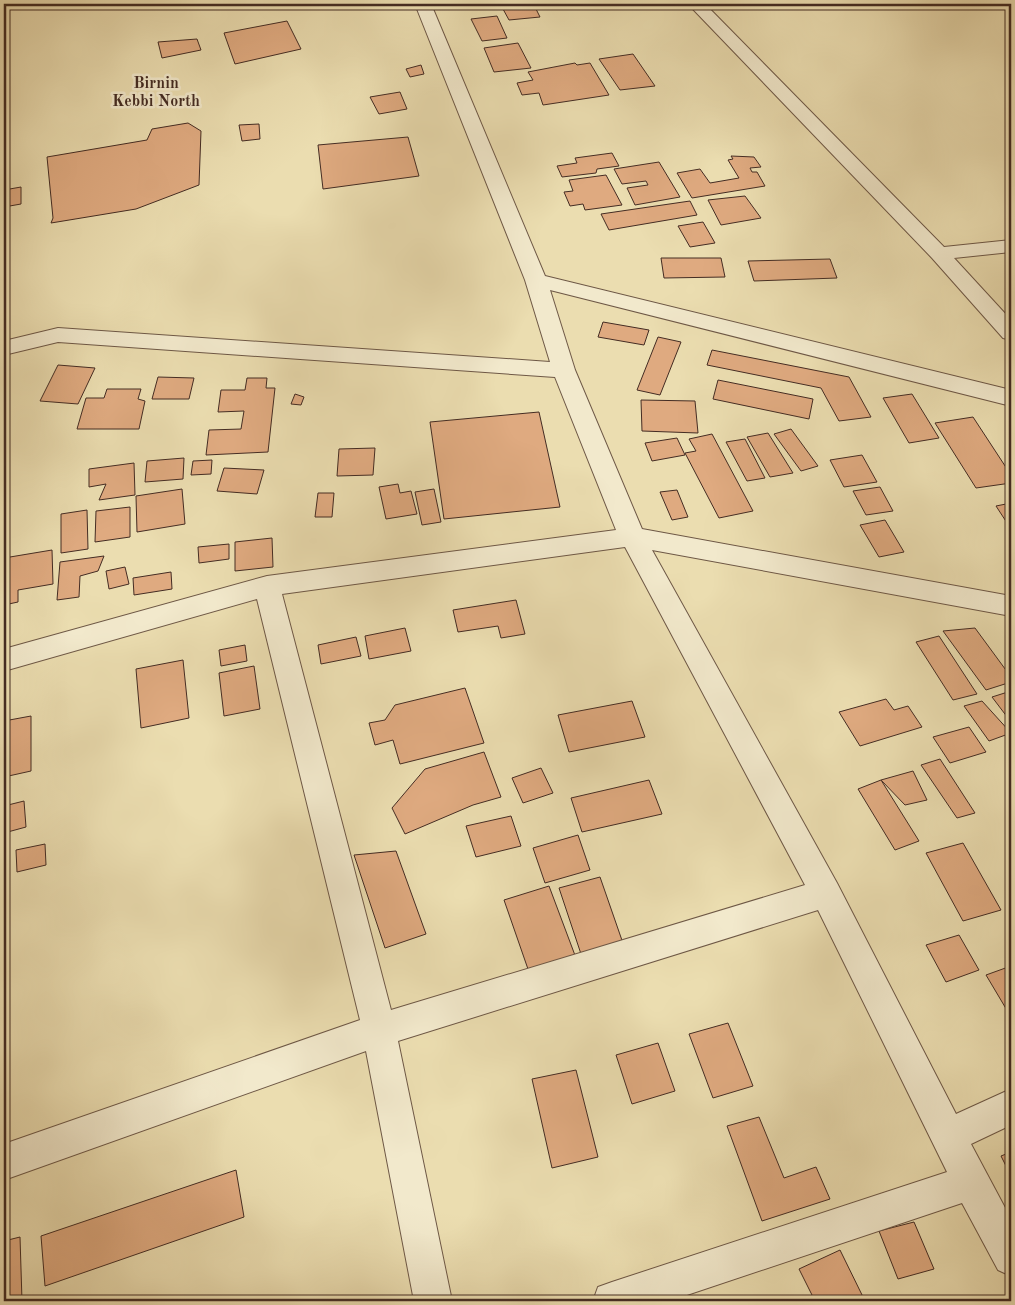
<svg xmlns="http://www.w3.org/2000/svg" width="1015" height="1305" font-family="'Old Standard TT',serif">
  <style>
    .building { fill: #dfaa80; stroke: #442c23 }
    .lines { fill: none; stroke-linecap: round; stroke-linejoin: round }
    .minor-casing { stroke: #6e5846; stroke-width: 2 }
    .minor { fill: #f2e9cc; fill-rule: evenodd }
    .labels { text-anchor: middle; dominant-baseline: central; stroke-width: 5; stroke-linejoin: round; paint-order: stroke }
    .far-neighbourhood-label { font-size: 16px; font-weight: bold; fill: #442c23; stroke: #f2e9cc }
  </style>
  <rect width="100%" height="100%" fill="#ebddb0"/>
  <filter id="stains"><feTurbulence type="fractalNoise" baseFrequency=".004" numOctaves="4"/><feColorMatrix values="0 0 0 0 .2 0 0 0 0 .09 0 0 0 0 .02 0 0 0 .5 -.17"/></filter>
  <radialGradient id="worn" r=".72"><stop offset=".6" stop-color="#630" stop-opacity="0"/><stop offset="1" stop-color="#630" stop-opacity=".3"/></radialGradient>
  <g class="building">
    <path d="M534 5 540 17 509 20 503 9Z"/>
    <path d="M497 16 507 38 482 41 471 19Z"/>
    <path d="M287 21 301 49 235 64 224 33Z"/>
    <path d="M197 39 201 50 162 58 158 42Z"/>
    <path d="M518 43 531 68 494 72 484 48Z"/>
    <path d="M633 54 655 86 620 90 599 59Z"/>
    <path d="M575 63 577 65 590 63 609 95 543 105 539 93 522 95 517 83 533 80 528 72Z"/>
    <path d="M421 65 424 74 410 77 406 69Z"/>
    <path d="M400 92 407 109 379 114 370 97Z"/>
    <path d="M188 123 201 131 199 185 136 209 51 223 53 218 47 157 147 140 152 129Z"/>
    <path d="M259 124 260 139 242 141 239 125Z"/>
    <path d="M408 137 419 176 323 189 318 145Z"/>
    <path d="M612 153 619 166 597 169 596 173 562 177 557 166 577 163 575 158Z"/>
    <path d="M731 156 754 157 761 167 750 168 752 172H757L765 186 692 198 677 173 700 169 710 183 739 178 728 160 733 159Z"/>
    <path d="M659 162 680 197 635 205 627 188 648 185 646 181 622 184 614 169Z"/>
    <path d="M606 175 622 205 585 210 583 204 570 206 564 192 573 191 569 180Z"/>
    <path d="M21 187V204L4 207V190Z"/>
    <path d="M745 196 761 218 721 225 708 200Z"/>
    <path d="M690 201 697 215 609 230 601 214Z"/>
    <path d="M703 222 715 243 690 247 678 226Z"/>
    <path d="M661 258H721L725 277 664 278Z"/>
    <path d="M830 259 837 278 754 281 748 261Z"/>
    <path d="M603 322 649 330 644 345 598 337Z"/>
    <path d="M658 337 681 342 660 395 637 390Z"/>
    <path d="M712 350 849 377 871 417 839 421 821 388 707 365Z"/>
    <path d="M58 365 95 368 78 404 40 401Z"/>
    <path d="M158 377 194 378 189 399H152Z"/>
    <path d="M247 378H267L266 388H275L268 452 206 455 209 430 241 429 244 411 218 412 221 390H245Z"/>
    <path d="M718 380 813 399 809 419 713 399Z"/>
    <path d="M107 389H141L138 399 145 401 139 429H77L86 398H104Z"/>
    <path d="M295 394 304 397 301 405 291 404Z"/>
    <path d="M912 394 939 438 909 443 883 398Z"/>
    <path d="M641 400 695 401 698 433 642 431Z"/>
    <path d="M539 412 560 507 444 519 430 422Z"/>
    <path d="M973 417 1011 475V483L976 488 935 423Z"/>
    <path d="M791 429 818 466 801 471 774 434Z"/>
    <path d="M768 433 793 473 770 477 747 437Z"/>
    <path d="M712 434 753 511 719 518 685 453 696 451 689 439Z"/>
    <path d="M677 438 685 455 652 461 645 443Z"/>
    <path d="M745 439 765 478 747 481 726 442Z"/>
    <path d="M375 448 373 475 337 476 339 449Z"/>
    <path d="M862 455 877 482 844 487 830 460Z"/>
    <path d="M184 458 183 479 145 482 147 461Z"/>
    <path d="M212 460 211 474 191 475 193 461Z"/>
    <path d="M134 463 135 495 99 500 106 484 89 487V469Z"/>
    <path d="M224 468 264 470 257 494 217 491Z"/>
    <path d="M398 484 400 493 411 491 417 514 386 519 379 487Z"/>
    <path d="M880 487 893 511 866 515 853 491Z"/>
    <path d="M182 489 185 524 137 532 136 496Z"/>
    <path d="M434 489 441 522 422 525 415 492Z"/>
    <path d="M677 490 688 517 672 520 660 492Z"/>
    <path d="M318 493H334L332 517H315Z"/>
    <path d="M1011 503V529L996 506Z"/>
    <path d="M130 507V537L95 542 96 511Z"/>
    <path d="M87 510 88 549 61 553V514Z"/>
    <path d="M885 520 904 552 879 557 860 525Z"/>
    <path d="M272 538 273 567 235 571V542Z"/>
    <path d="M229 544V559L199 563 198 547Z"/>
    <path d="M52 550 53 584 18 590V602L4 605V558Z"/>
    <path d="M104 556 98 571 80 576 79 597 57 600 60 562Z"/>
    <path d="M125 567 129 584 109 589 106 571Z"/>
    <path d="M171 572 172 589 134 595 133 578Z"/>
    <path d="M516 600 525 634 501 638 498 626 458 632 453 610Z"/>
    <path d="M405 628 411 651 369 659 365 636Z"/>
    <path d="M975 628 1011 677V682L986 690 943 631Z"/>
    <path d="M939 636 977 694 953 700 916 642Z"/>
    <path d="M356 637 361 656 321 664 318 645Z"/>
    <path d="M245 645 247 661 221 666 219 650Z"/>
    <path d="M183 660 189 718 141 728 136 669Z"/>
    <path d="M254 666 260 709 224 716 219 673Z"/>
    <path d="M465 688 484 743 400 764 393 740 375 745 369 723 385 720 395 705Z"/>
    <path d="M1011 691V722L992 697Z"/>
    <path d="M886 699 894 710 908 706 922 727 860 746 839 712Z"/>
    <path d="M632 701 645 737 569 752 558 715Z"/>
    <path d="M982 701 1011 733 989 741 964 706Z"/>
    <path d="M31 716V771L4 777V721Z"/>
    <path d="M969 727 986 752 950 763 933 737Z"/>
    <path d="M484 752 501 797 473 805 405 834 392 808 425 769Z"/>
    <path d="M940 759 975 813 957 818 921 765Z"/>
    <path d="M541 768 553 793 523 803 512 778Z"/>
    <path d="M913 771 927 800 905 805 881 780Z"/>
    <path d="M649 780 662 814 582 832 571 798Z"/>
    <path d="M881 780 919 841 895 850 858 789Z"/>
    <path d="M24 801 26 827 4 833V806Z"/>
    <path d="M511 816 521 846 476 857 466 826Z"/>
    <path d="M578 835 590 870 545 883 533 848Z"/>
    <path d="M963 843 1001 910 963 921 926 853Z"/>
    <path d="M45 844 46 865 17 872 16 850Z"/>
    <path d="M396 851 426 934 385 948 354 855Z"/>
    <path d="M600 877 625 949 583 960 559 888Z"/>
    <path d="M549 886 576 958 529 972 504 900Z"/>
    <path d="M959 935 979 970 946 982 926 945Z"/>
    <path d="M1011 966V1017L986 975Z"/>
    <path d="M728 1023 753 1086 713 1098 689 1034Z"/>
    <path d="M658 1043 675 1091 632 1104 616 1055Z"/>
    <path d="M576 1070 598 1157 552 1168 532 1079Z"/>
    <path d="M759 1117 784 1178 816 1167 830 1199 762 1221 727 1126Z"/>
    <path d="M1011 1152V1176L1001 1156Z"/>
    <path d="M236 1170 244 1217 45 1286 41 1236Z"/>
    <path d="M914 1222 934 1269 898 1279 879 1231Z"/>
    <path d="M20 1237 22 1301H4V1241Z"/>
    <path d="M840 1250 865 1301H815L799 1269Z"/>
  </g>
  <g class="lines">
    <g class="minor-casing">
      <g id="minor">
        <path d="M415 4H431L545 276 1011 390V406L550 290 575 370 642 529 1011 596V616L652 550 837 883 956 1114 1011 1089V1125L971 1144 1011 1219V1276L998 1270 962 1203 669 1301H593L598 1287 612 1282 947 1172 818 910 398 1041 452 1301H414L366 1051 4 1180V1144L360 1020 257 599 4 671V649L267 576 616 530 555 377 58 342 4 355V341L58 328 550 362 525 280ZM625 547 805 885 391 1010 282 594Z"/>
        <path d="M688 4H705L944 247 1011 240V252L954 258 1011 320V340L1003 338 932 258Z"/>
      </g>
    </g>
    <use href="#minor" class="minor"/>
  </g>
  <g class="labels">
    <g class="far-neighbourhood-label">
      <text x="156" y="84">Birnin<tspan x="156" dy="18">Kebbi North</tspan></text>
    </g>
  </g>
  <rect width="1015" height="1305" fill="none" stroke="#ebddb0" stroke-width="20"/>
  <rect x="5" y="5" width="1005" height="1295" fill="none" stroke="#442c23" stroke-width="2.5"/>
  <rect x="10" y="10" width="995" height="1285" fill="none" stroke="#442c23"/>
  <rect width="100%" height="100%" filter="url(#stains)"/>
  <rect width="100%" height="100%" fill="url(#worn)"/>
</svg>
